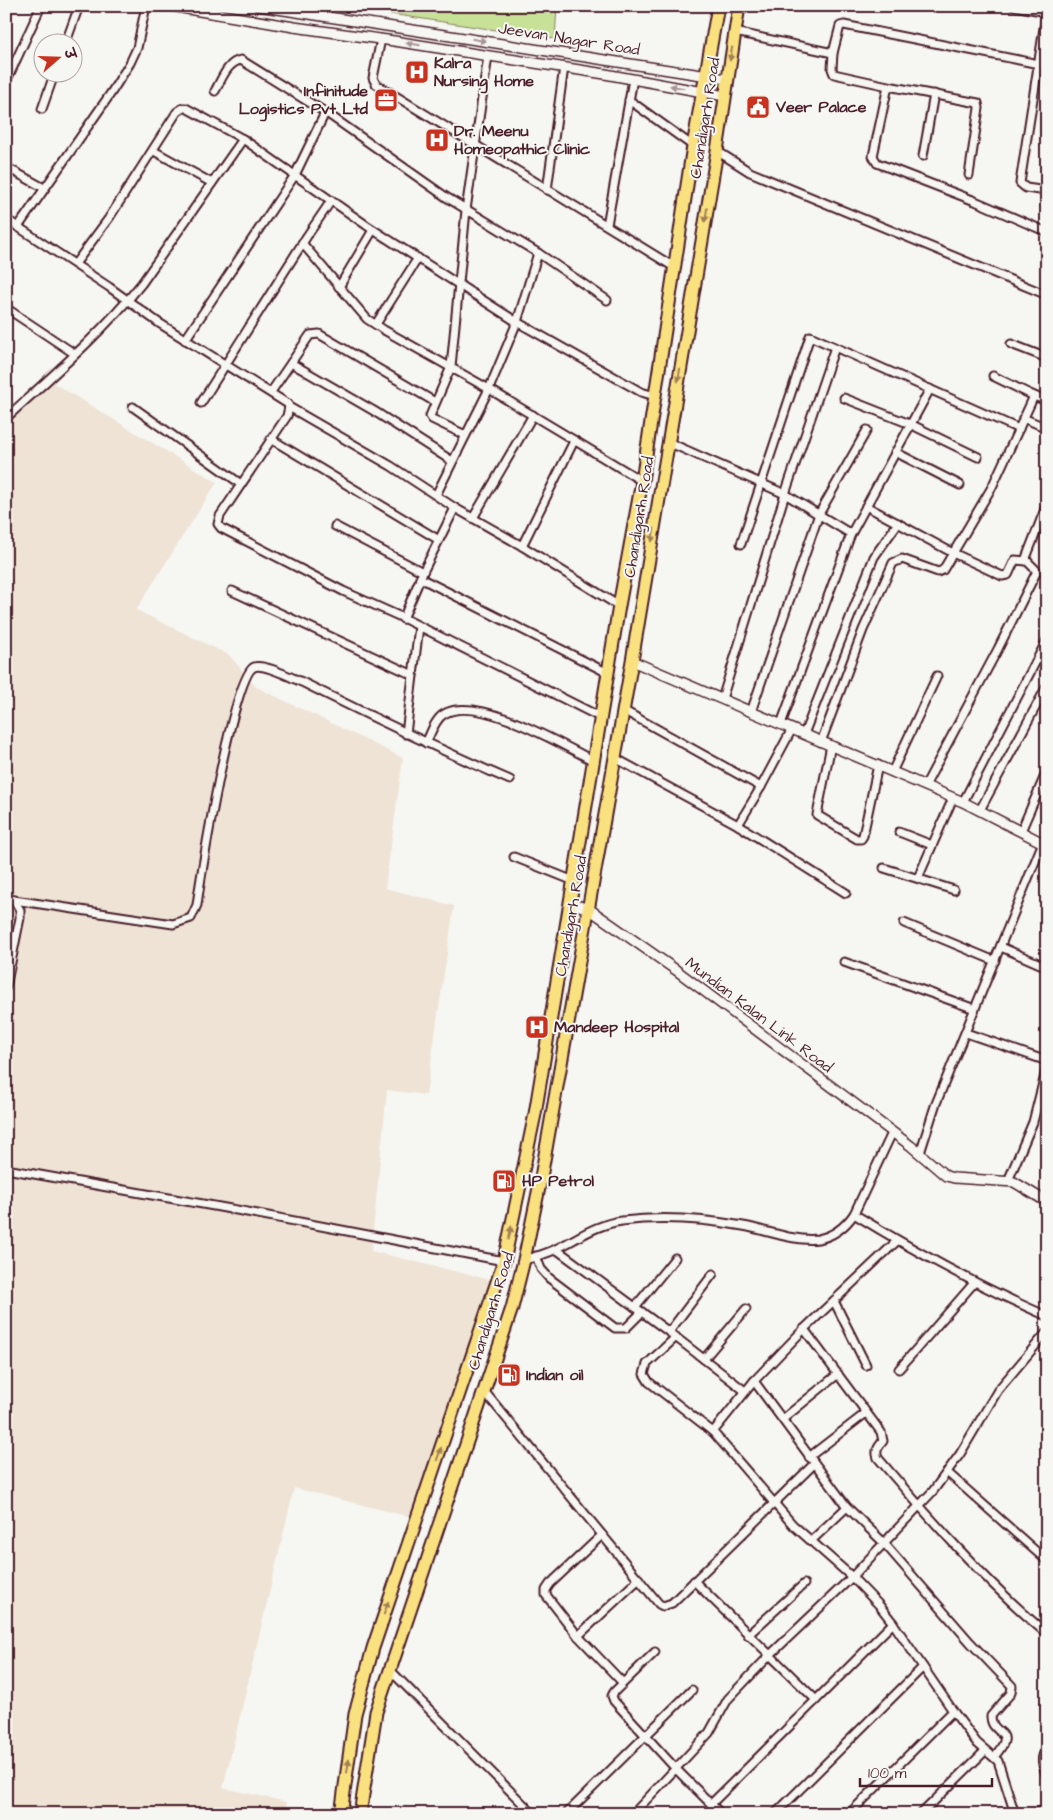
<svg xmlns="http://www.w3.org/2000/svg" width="1053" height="1820" font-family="'Architects Daughter','Playpen Sans Deva',sans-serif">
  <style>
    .built { fill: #eee3d4 }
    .green { fill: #c7e197; stroke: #888061 }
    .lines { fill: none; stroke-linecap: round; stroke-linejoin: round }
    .minor-casing { stroke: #4a1f2b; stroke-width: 11 }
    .tertiary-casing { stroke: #4a1f2b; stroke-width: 12 }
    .primary-casing { stroke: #4a1f2b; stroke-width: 15 }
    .minor { stroke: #f6f6f2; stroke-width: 7 }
    .tertiary { stroke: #f6f6f2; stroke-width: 9 }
    .primary { stroke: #fae180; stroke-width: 11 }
    .oneway { fill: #a99598 }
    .oneway2 { fill: #a28056 }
    .labels { text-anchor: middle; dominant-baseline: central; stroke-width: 4; stroke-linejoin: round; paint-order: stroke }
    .street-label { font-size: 16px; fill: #4a1f2b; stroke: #f6f6f2 }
    .poi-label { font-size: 16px; font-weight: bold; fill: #4a1f2b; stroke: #f6f6f2; text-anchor: start }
  </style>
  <rect width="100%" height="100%" fill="#f6f6f2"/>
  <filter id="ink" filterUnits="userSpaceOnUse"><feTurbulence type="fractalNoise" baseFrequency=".02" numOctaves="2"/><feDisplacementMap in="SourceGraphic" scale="10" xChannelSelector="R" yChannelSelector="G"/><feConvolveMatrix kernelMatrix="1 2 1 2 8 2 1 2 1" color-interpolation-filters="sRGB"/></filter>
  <g filter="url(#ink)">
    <path class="built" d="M50 381 217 482 136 610 229 655 256 687 403 758 385 888 454 906 426 1095 387 1090 371 1251 495 1281 411 1517 294 1488 223 1788 287 1802 284 1814H6V394L20 410Z"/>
    <path class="green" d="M338 6H557L555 39Z"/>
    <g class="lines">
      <g class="minor-casing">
        <g id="minor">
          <path d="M1014 6 1047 12"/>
          <path d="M1047 8 1020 183 1026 188 1047 191"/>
          <path d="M735 32 833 53 840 26 844 25 1039 64"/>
          <path d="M381 39 373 78 376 84 674 267"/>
          <path d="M66 42 79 6"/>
          <path d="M833 53 832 69 834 74 888 86 873 156 877 163 975 201 1047 232"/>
          <path d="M6 82 41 6"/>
          <path d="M888 86 978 103 979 108 969 175"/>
          <path d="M215 91C221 81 227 62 241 60L328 114 446 197 538 253 607 300"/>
          <path d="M629 100 693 146"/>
          <path d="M42 109 55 72"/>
          <path d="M154 151 212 183"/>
          <path d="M717 151 750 172 1047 295"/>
          <path d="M923 156 934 94"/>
          <path d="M6 167 44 188"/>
          <path d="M547 190 564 67"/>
          <path d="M6 219 109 287 159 323 288 404 289 407 287 416 220 516 218 524 221 528 343 591 401 617 602 718"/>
          <path d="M607 225 633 79"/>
          <path d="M18 227 111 93 130 63 137 48 146 6"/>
          <path d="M302 243 367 319 384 330 489 389 642 481"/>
          <path d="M75 264 109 218 177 112 183 108H186L243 139 369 227 517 322 641 392 655 396"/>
          <path d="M339 287 373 230"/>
          <path d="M6 308 75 354"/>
          <path d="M376 324 418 258"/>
          <path d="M185 340 295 175 325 113"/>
          <path d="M1011 344 1047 358"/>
          <path d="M291 363 374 411 452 461"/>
          <path d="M993 376 1034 396"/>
          <path d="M271 392 310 335 319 334 435 402"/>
          <path d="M844 398 910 424 978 457"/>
          <path d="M201 403 307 236 331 201"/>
          <path d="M133 407 241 484"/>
          <path d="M289 407 391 466 455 508 522 546 619 606"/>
          <path d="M6 418C53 375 103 332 142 283L243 139"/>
          <path d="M1023 418 1047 428"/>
          <path d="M465 435 432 419 430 416 451 367 466 210 488 56"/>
          <path d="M271 439 439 540"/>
          <path d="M668 442 785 494 851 534"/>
          <path d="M895 452 960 485"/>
          <path d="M436 495 489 389 517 322 538 253"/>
          <path d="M866 506 953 553 1002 576 1008 575 1015 560 1027 561"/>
          <path d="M473 518 533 415"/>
          <path d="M335 526 423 572"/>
          <path d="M741 544 810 336 1019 429"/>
          <path d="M522 546 574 441"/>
          <path d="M420 578 608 673"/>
          <path d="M232 591 413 675"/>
          <path d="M403 619 423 572 455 508"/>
          <path d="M722 699 785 494 835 347"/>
          <path d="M623 710 761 787"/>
          <path d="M751 712 819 514 867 430"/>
          <path d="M781 724 851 534 930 389"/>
          <path d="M406 734 419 626"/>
          <path d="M804 734 874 557 898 523"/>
          <path d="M821 742 863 630 893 563 902 559 938 572 943 570 992 487 1034 396 1047 401"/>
          <path d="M426 743C430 735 435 719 444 714 478 694 562 745 594 761"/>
          <path d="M831 745 817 815 857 839H861L863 836 878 765"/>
          <path d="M615 758 738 825 846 893"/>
          <path d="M892 772 937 676"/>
          <path d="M925 786 998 649 1036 573V570L1027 561 1026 558 1047 504"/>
          <path d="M963 802 1047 640"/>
          <path d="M980 810 1047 686"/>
          <path d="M738 825 761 787 792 729"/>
          <path d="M1021 831 1047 771"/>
          <path d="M899 832 932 845"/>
          <path d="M514 857 574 881"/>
          <path d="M884 868 954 890"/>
          <path d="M918 878 953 798"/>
          <path d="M6 898 14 900 20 910V918L6 987"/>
          <path d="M14 900 173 924 191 918 197 905C201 874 233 676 254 667 264 663 294 679 304 683 372 717 440 750 510 780"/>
          <path d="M904 923 995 961"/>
          <path d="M1001 947 1047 967"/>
          <path d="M844 962 975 1009"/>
          <path d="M966 1033 1047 1061"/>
          <path d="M892 1133 854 1214C916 1252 980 1287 1047 1316"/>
          <path d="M920 1153 935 1106 1043 842"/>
          <path d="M6 1169 242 1211 504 1261"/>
          <path d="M1008 1181 1033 1122 1047 1067"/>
          <path d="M556 1249 669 1332 745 1391"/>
          <path d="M536 1256 541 1269 549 1278 615 1328H626L642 1312"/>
          <path d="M524 1260C535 1257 546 1254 556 1249 578 1238 597 1224 622 1221 662 1216 704 1219 743 1226 766 1230 795 1242 818 1239 834 1236 845 1227 854 1214"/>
          <path d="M834 1301 866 1365"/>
          <path d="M635 1307 675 1258"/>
          <path d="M804 1329 881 1432 883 1441C878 1447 875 1451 878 1458 931 1520 985 1581 1047 1634"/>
          <path d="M669 1332 713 1274"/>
          <path d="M676 1337 647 1364 644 1374 649 1382 713 1432 793 1525 852 1577 879 1605 893 1623 953 1711 977 1743 998 1761 1015 1814"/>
          <path d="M704 1359 746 1309"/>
          <path d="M899 1369 974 1283"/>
          <path d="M754 1381 847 1507 884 1543 970 1642 1012 1686 1011 1693 991 1716C991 1737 1019 1728 994 1757"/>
          <path d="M484 1391 659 1604 663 1606 672 1603 814 1464"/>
          <path d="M783 1419 838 1374"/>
          <path d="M713 1432 754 1381 804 1329 897 1241"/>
          <path d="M809 1457 866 1413"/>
          <path d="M948 1473 1047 1561"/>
          <path d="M602 1535 550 1584 546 1590V1595L578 1636 622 1682"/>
          <path d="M811 1541 847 1507"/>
          <path d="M694 1581 816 1700 893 1623"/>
          <path d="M748 1635 804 1584"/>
          <path d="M578 1636 639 1579"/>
          <path d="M655 1652 614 1692 612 1696 614 1701 676 1769 721 1814"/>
          <path d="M390 1670 533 1814"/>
          <path d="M1047 1748C1039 1759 1043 1765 1047 1777"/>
          <path d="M711 1804 816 1700"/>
          <path d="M566 1814 692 1690"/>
          <path d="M633 1814 709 1733 728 1699 770 1655 852 1577 933 1491 960 1454 998 1390 1047 1332"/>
          <path d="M775 1814 923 1667"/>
          <path d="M849 1814 953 1711"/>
          <path d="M921 1814 985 1751"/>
          <path d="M1033 1814 1038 1812"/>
        </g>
      </g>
      <g class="tertiary-casing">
        <g id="tertiary">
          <path d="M170 6 294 27 394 41 605 74 725 96"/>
          <path d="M258 6 727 79"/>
          <path d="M632 661 963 802 1047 845"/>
          <path d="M570 903 589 909 676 970 911 1146 946 1176 954 1178 1014 1182 1047 1202"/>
        </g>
      </g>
      <g class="primary-casing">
        <g id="primary">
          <path d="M341 1814 355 1714 373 1648 504 1261 535 1114 619 606 642 481 693 146 718 6"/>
          <path d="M360 1814 376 1712 512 1308 524 1260 540 1183 632 661 717 151 739 6"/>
        </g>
      </g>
      <use href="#minor" class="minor"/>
      <use href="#tertiary" class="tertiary"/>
      <use href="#primary" class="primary"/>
    </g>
    <defs><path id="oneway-solid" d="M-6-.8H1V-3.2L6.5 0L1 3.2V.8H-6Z" transform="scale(1.25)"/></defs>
    <g class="oneway">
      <use href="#oneway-solid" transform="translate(479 40) rotate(9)"/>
      <use href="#oneway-solid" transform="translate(413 44) rotate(-171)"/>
      <use href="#oneway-solid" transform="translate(677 87) rotate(-170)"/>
    </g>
    <g class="oneway2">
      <use href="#oneway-solid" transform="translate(731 54) rotate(100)"/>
      <use href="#oneway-solid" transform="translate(706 215) rotate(99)"/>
      <use href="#oneway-solid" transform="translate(679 375) rotate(100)"/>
      <use href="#oneway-solid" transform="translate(653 535) rotate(99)"/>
      <use href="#oneway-solid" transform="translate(510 1233) rotate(-78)"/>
      <use href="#oneway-solid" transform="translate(439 1454) rotate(-71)"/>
      <use href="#oneway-solid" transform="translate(386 1608) rotate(-71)"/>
      <use href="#oneway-solid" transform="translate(348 1766) rotate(-82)"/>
    </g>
  </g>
  <defs>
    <g id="hospital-square" transform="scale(1.25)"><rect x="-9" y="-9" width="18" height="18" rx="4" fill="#c8321e" stroke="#f6f6f2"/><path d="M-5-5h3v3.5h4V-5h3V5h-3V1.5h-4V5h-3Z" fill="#fff"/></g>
    <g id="office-square" transform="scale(1.25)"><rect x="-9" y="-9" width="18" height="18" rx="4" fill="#c8321e" stroke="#f6f6f2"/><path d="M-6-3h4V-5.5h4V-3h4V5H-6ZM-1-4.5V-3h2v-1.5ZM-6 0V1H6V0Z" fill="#fff"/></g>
    <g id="civic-square" transform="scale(1.25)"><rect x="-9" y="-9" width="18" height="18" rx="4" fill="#c8321e" stroke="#f6f6f2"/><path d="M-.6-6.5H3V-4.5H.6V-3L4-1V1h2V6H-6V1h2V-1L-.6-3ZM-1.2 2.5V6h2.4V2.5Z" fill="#fff"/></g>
    <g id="fuel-square" transform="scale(1.25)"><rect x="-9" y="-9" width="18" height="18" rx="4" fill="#c8321e" stroke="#f6f6f2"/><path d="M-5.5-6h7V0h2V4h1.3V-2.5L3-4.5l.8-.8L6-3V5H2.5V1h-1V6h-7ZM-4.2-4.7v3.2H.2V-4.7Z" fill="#fff"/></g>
  </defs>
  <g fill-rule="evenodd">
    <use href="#hospital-square" x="417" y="72"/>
    <use href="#office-square" x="386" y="100"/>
    <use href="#civic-square" x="758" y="107"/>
    <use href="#hospital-square" x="437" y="140"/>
    <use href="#hospital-square" x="537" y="1027"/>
    <use href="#fuel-square" x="504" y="1181"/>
    <use href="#fuel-square" x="509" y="1375"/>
  </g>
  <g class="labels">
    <g class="street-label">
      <text transform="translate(569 39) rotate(9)">Jeevan Nagar Road</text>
      <text transform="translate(705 118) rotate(-81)">Chandigarh Road</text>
      <text transform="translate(639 517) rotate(-81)">Chandigarh Road</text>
      <text transform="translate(571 916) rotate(-80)">Chandigarh Road</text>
      <text transform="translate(759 1015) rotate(37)">Mundian Kalan Link Road</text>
      <text transform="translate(491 1311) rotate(-73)">Chandigarh Road</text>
    </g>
    <g class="poi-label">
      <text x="434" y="63">Kalra<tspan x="434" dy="18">Nursing Home</tspan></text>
      <text x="368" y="91" text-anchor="end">Infinitude<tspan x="368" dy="18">Logistics Pvt Ltd</tspan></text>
      <text x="776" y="107">Veer Palace</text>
      <text x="454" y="131">Dr. Meenu<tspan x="454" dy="18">Homeopathic Clinic</tspan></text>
      <text x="554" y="1027">Mandeep Hospital</text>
      <text x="522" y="1181">HP Petrol</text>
      <text x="526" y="1375">Indian oil</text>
    </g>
  </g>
  <rect width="1053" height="1820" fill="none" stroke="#f6f6f2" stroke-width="25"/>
  <rect x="12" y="12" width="1028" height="1795" fill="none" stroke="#4a1f2b" stroke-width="2" filter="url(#ink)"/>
  <g transform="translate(58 58) rotate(70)"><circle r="24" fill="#f6f6f2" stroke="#b1a0a2"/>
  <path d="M0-4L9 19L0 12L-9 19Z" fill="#c8321e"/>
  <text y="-8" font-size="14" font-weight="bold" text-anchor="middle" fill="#4a1f2b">उ</text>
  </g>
  <path d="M860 1778v8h132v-8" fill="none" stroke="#4a1f2b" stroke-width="2.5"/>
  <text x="868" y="1778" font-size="15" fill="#4a1f2b" stroke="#f6f6f2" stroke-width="4" paint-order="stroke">100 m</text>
</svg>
